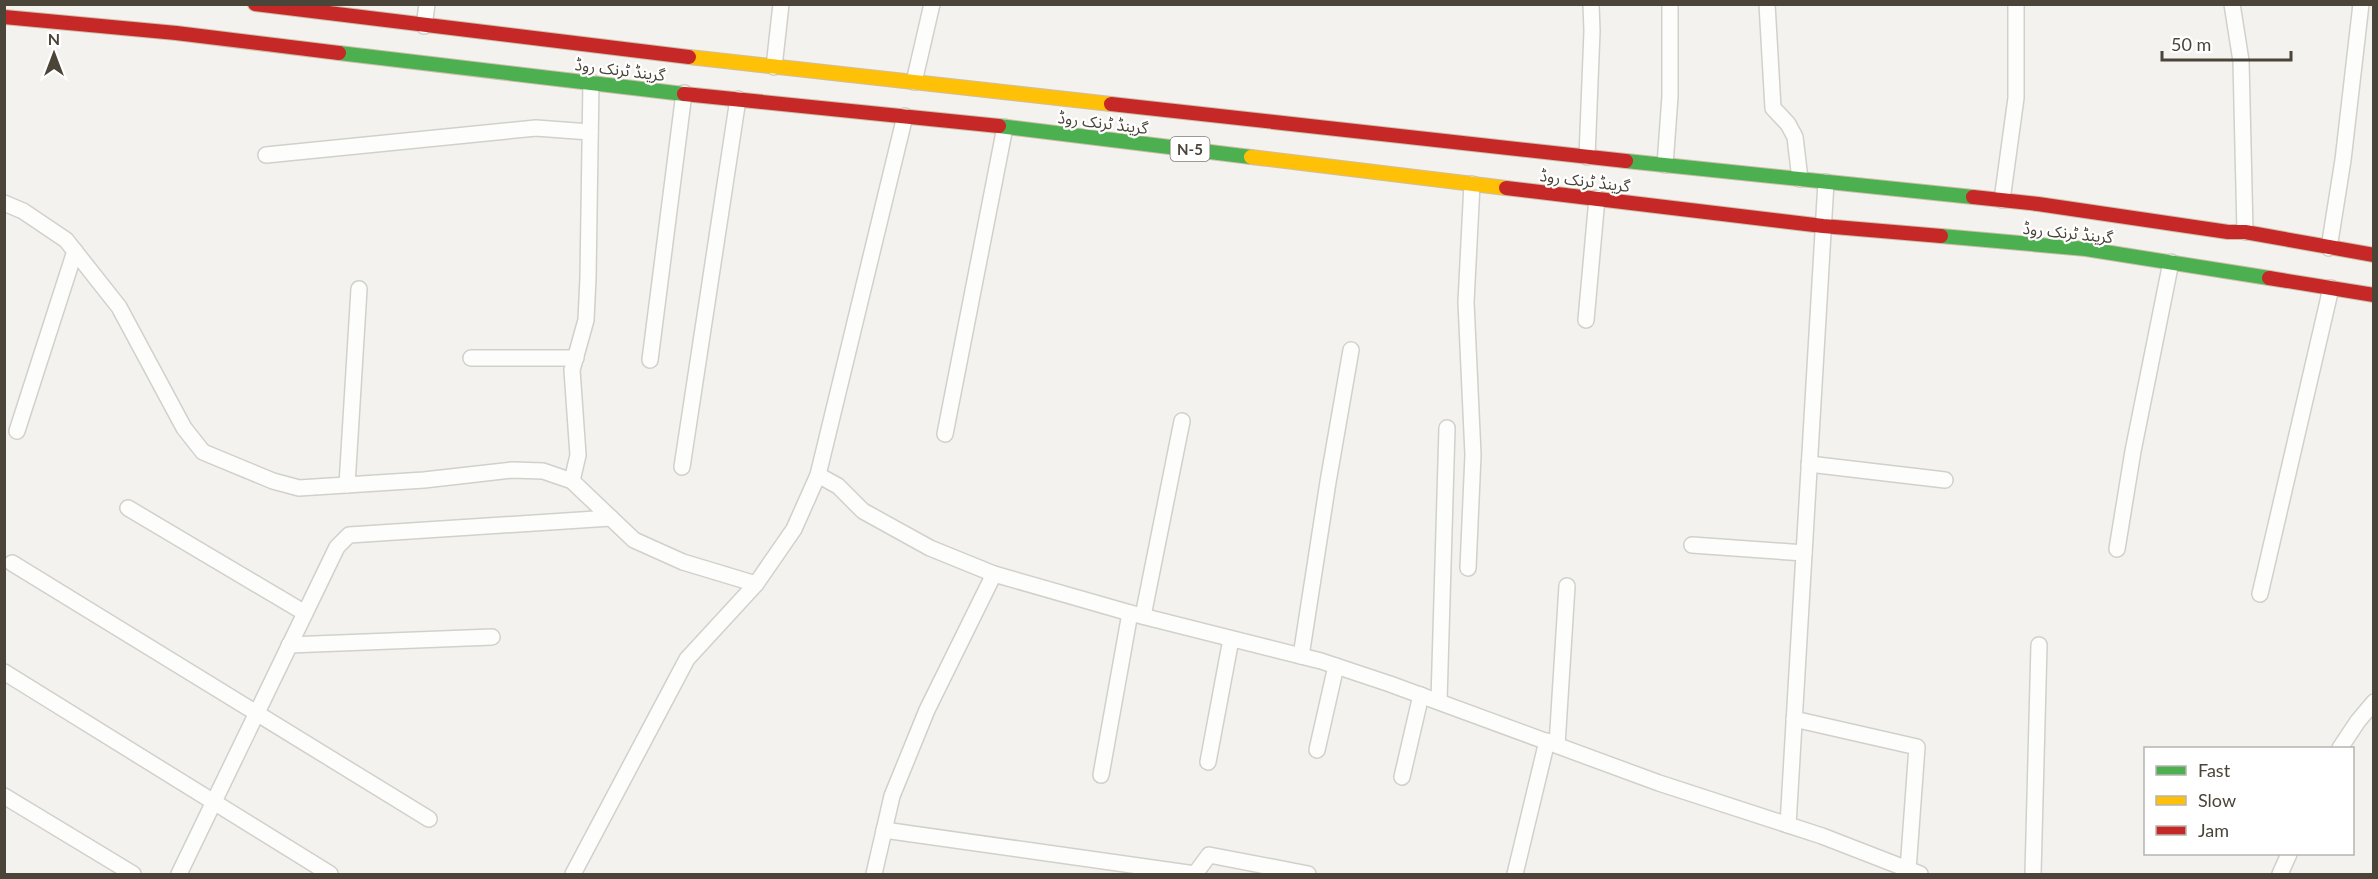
<svg xmlns="http://www.w3.org/2000/svg" width="2378" height="879" font-family="Lato,'Noto Sans Arabic',sans-serif">
  <style>
    .lines { fill: none; stroke-linecap: round; stroke-linejoin: round }
    .street-casing { stroke: #d2d0cb; stroke-width: 18 }
    .fast-casing { stroke: #ccbfa9; stroke-width: 16 }
    .slow-casing { stroke: #ccbfa9; stroke-width: 16 }
    .jam-casing { stroke: #ccbfa9; stroke-width: 16 }
    .street { stroke: #fdfdfc; stroke-width: 15 }
    .fast { stroke: #4caf50; stroke-width: 14 }
    .slow { stroke: #ffc107; stroke-width: 14 }
    .jam { stroke: #c62828; stroke-width: 14 }
    .labels { text-anchor: middle; dominant-baseline: central; stroke-width: 4.5; stroke-linejoin: round; paint-order: stroke }
    .shield { fill: #fff; stroke: #817c74; stroke-width: 1.5 }
    .shield-label { font-size: 15px; font-weight: bold; fill: #4b4439 }
    .street-label { font-size: 16px; fill: #4b4439; stroke: #fff }
  </style>
  <rect width="100%" height="100%" fill="#f4f2ee"/>
  <g class="lines">
    <g class="street-casing">
      <g id="street">
        <path d="M1767 4 1773 108 1788 124 1795 137 1800 179"/>
        <path d="M2232 4 2241 61 2245 232"/>
        <path d="M424 26 427 4"/>
        <path d="M774 67 781 4"/>
        <path d="M914 82 932 4"/>
        <path d="M266 155 536 128 590 132"/>
        <path d="M1587 157 1592 31 1591 4"/>
        <path d="M1665 165 1670 96V4"/>
        <path d="M2002 200 2016 98V4"/>
        <path d="M4 203 23 211 66 240 119 307 184 428 203 452 273 481 299 488 424 480 512 470 543 471 572 481 634 540 683 562 756 584"/>
        <path d="M2329 248 2343 160 2361 4"/>
        <path d="M1586 320 1597 198"/>
        <path d="M471 358H576"/>
        <path d="M650 360 684 93"/>
        <path d="M17 431 75 251"/>
        <path d="M945 434 1005 127"/>
        <path d="M1809 464 1945 480"/>
        <path d="M682 467 738 99"/>
        <path d="M818 475 838 486 863 511 930 548 994 574 1130 613 1321 661 1390 684 1659 783 1822 836 1920 874"/>
        <path d="M572 481 578 455 572 370 586 320 588 278 591 82"/>
        <path d="M347 485 359 289"/>
        <path d="M128 508 305 613"/>
        <path d="M1692 545 1804 553"/>
        <path d="M2117 549 2133 451 2171 262"/>
        <path d="M12 563 429 819"/>
        <path d="M1468 568 1473 455 1466 302 1472 184"/>
        <path d="M2260 594 2331 288"/>
        <path d="M1143 616 1182 421"/>
        <path d="M289 645 492 637"/>
        <path d="M1301 656 1328 482 1351 350"/>
        <path d="M4 672 330 874"/>
        <path d="M1439 701 1447 428"/>
        <path d="M1794 719 1917 747 1908 870"/>
        <path d="M1557 745 1567 586"/>
        <path d="M2340 748 2358 721 2374 702"/>
        <path d="M1317 750 1336 666"/>
        <path d="M1208 762 1231 639"/>
        <path d="M1101 775 1130 613"/>
        <path d="M1402 777 1421 695"/>
        <path d="M4 796 133 874"/>
        <path d="M1788 825 1826 182"/>
        <path d="M884 830 1195 874 1209 855 1308 874"/>
        <path d="M179 874 337 547 349 535 611 518"/>
        <path d="M573 874 687 659 756 584 794 529 818 475 905 116"/>
        <path d="M874 874 892 796 927 710 994 574"/>
        <path d="M1515 874 1547 741"/>
        <path d="M2033 874 2039 645"/>
        <path d="M2280 874 2289 854"/>
      </g>
    </g>
    <g class="fast-casing">
      <g id="fast">
        <path d="M339 53 684 94"/>
        <path d="M999 126 1251 157"/>
        <path d="M1626 161 1973 197"/>
        <path d="M1941 236 2086 249 2269 278"/>
      </g>
    </g>
    <g class="slow-casing">
      <g id="slow">
        <path d="M689 57 1111 104"/>
        <path d="M1251 157 1506 188"/>
      </g>
    </g>
    <g class="jam-casing">
      <g id="jam">
        <path d="M255 4 689 57"/>
        <path d="M4 17 176 33 339 53"/>
        <path d="M684 94 999 126"/>
        <path d="M1111 104 1626 161"/>
        <path d="M1506 188 1823 226 1941 236"/>
        <path d="M1973 197 2038 204 2228 232H2245L2374 255"/>
        <path d="M2269 278 2374 295"/>
      </g>
    </g>
    <use href="#street" class="street"/>
    <use href="#fast" class="fast"/>
    <use href="#slow" class="slow"/>
    <use href="#jam" class="jam"/>
  </g>
  <g class="labels">
    <rect class="shield" x="1170.5" y="137" width="39" height="24" rx="4.5"/>
    <g class="shield-label">
      <text x="1190" y="149">N-5</text>
    </g>
    <g class="street-label">
      <text transform="translate(620 69) rotate(7)">گرینڈ ٹرنک روڈ</text>
      <text transform="translate(1103 122) rotate(7)">گرینڈ ٹرنک روڈ</text>
      <text transform="translate(1585 180) rotate(7)">گرینڈ ٹرنک روڈ</text>
      <text transform="translate(2068 232) rotate(6)">گرینڈ ٹرنک روڈ</text>
    </g>
  </g>
  <rect width="2378" height="879" fill="none" stroke="#4b4439" stroke-width="12"/>
  <rect x="2144" y="747" width="210" height="108" fill="#ffffff" stroke="#b7b4b0" stroke-width="1.5"/>
  <rect x="2156" y="766" width="30" height="9" fill="#4caf50" stroke="#b7b4b0" stroke-width="1.5"/>
  <text x="2198" y="777" font-size="18" fill="#4b4439">Fast</text>
  <rect x="2156" y="796" width="30" height="9" fill="#ffc107" stroke="#b7b4b0" stroke-width="1.5"/>
  <text x="2198" y="807" font-size="18" fill="#4b4439">Slow</text>
  <rect x="2156" y="826" width="30" height="9" fill="#c62828" stroke="#b7b4b0" stroke-width="1.5"/>
  <text x="2198" y="837" font-size="18" fill="#4b4439">Jam</text>
  <g transform="translate(54 54)" stroke="#ffffff" stroke-width="4.5" paint-order="stroke">
  <path d="M0-4.5L10 22L0 15L-10 22Z" fill="#4b4439"/>
  <text y="-9" font-size="16" font-weight="bold" text-anchor="middle" fill="#4b4439">N</text>
  </g>
  <path d="M2162 51v9h129v-9" fill="none" stroke="#4b4439" stroke-width="3"/>
  <text x="2171" y="51" font-size="18" fill="#4b4439" stroke="#ffffff" stroke-width="4.5" paint-order="stroke">50 m</text>
</svg>
